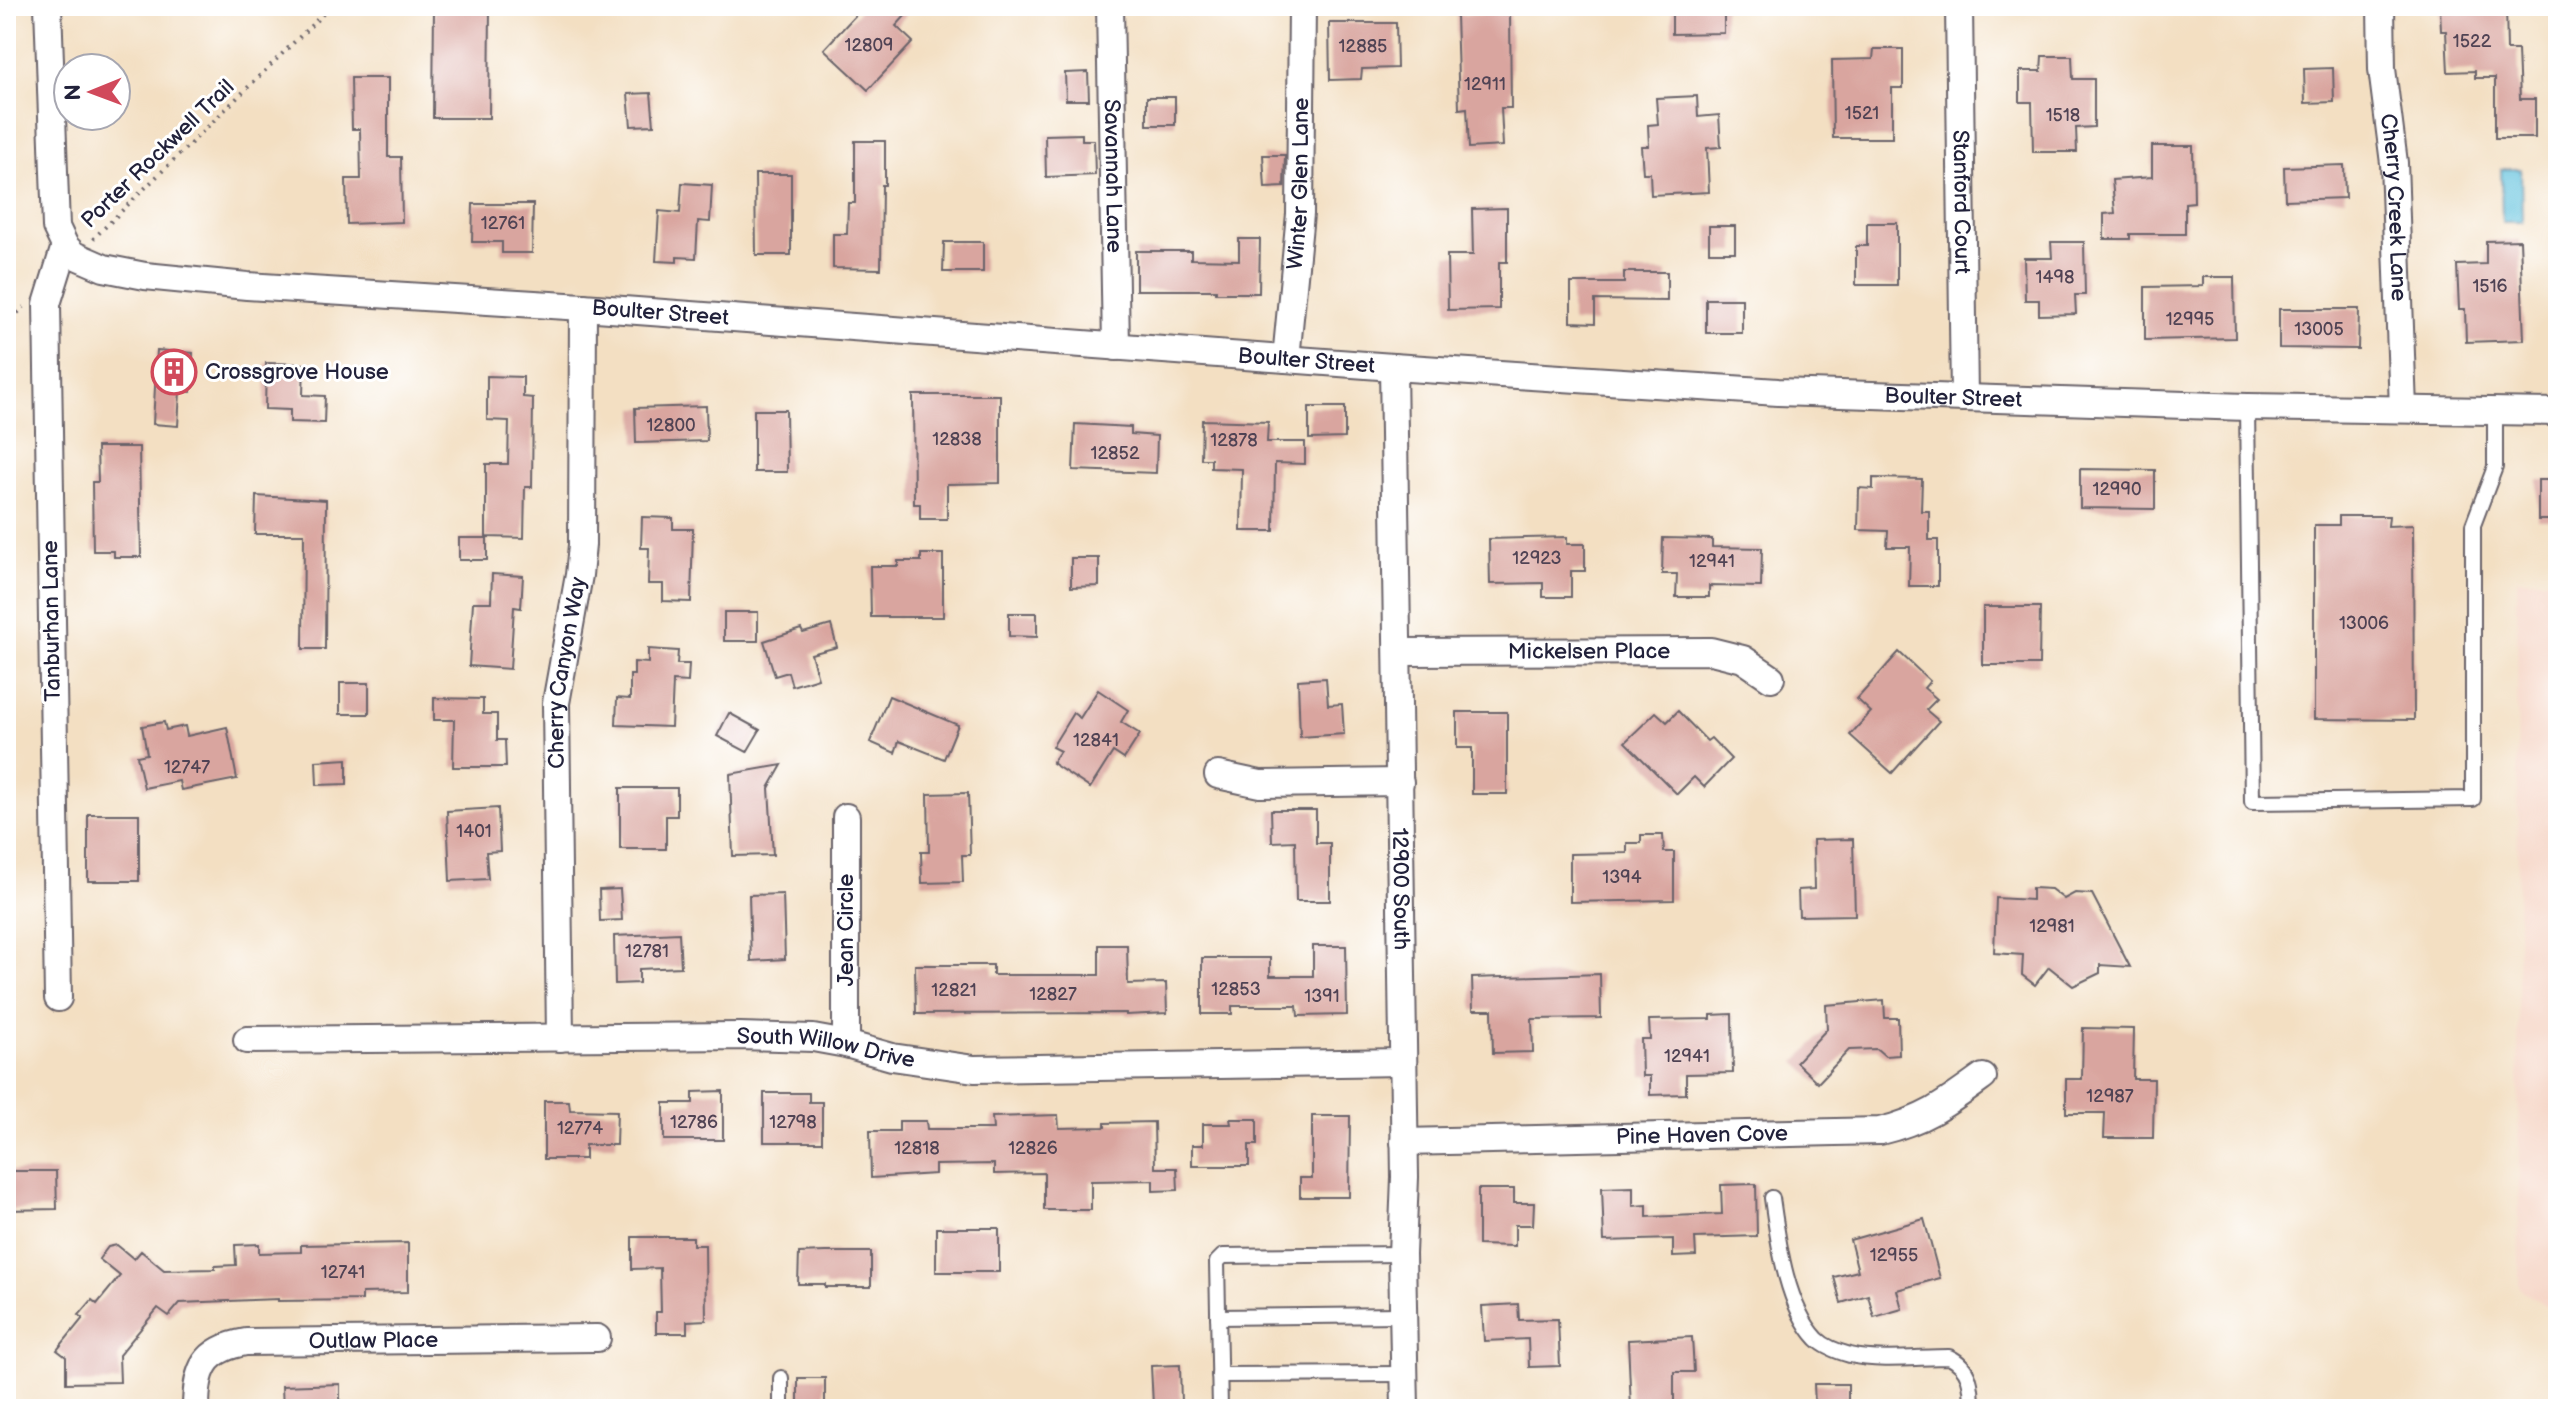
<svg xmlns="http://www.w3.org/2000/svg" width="2564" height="1415" font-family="'Balsamiq Sans',sans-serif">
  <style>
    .built { fill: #f5d3c2 }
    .water { fill: #5ec1dd; stroke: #40728c; stroke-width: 2 }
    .building { fill: #d9a59f }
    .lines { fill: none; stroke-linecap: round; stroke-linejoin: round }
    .lane-casing { stroke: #6b646a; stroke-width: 18 }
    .street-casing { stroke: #6b646a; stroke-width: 30 }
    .path { stroke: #6b646a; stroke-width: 4; stroke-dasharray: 2 6; stroke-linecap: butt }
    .lane { stroke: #fff; stroke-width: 14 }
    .street { stroke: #fff; stroke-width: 26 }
    .labels { text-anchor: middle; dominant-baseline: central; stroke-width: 6; stroke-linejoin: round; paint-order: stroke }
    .number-label { font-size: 18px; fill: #504354 }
    .street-label { font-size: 22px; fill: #22223b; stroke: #fff }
    .poi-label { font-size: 22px; fill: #22223b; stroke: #fff; text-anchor: start }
  </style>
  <rect width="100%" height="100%" fill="#fff"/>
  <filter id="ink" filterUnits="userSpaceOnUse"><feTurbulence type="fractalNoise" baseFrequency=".0125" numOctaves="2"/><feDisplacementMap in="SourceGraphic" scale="16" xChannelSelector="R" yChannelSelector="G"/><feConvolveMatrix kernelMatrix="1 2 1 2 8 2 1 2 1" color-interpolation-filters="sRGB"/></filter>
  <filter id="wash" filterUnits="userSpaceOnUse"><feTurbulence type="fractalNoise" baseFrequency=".006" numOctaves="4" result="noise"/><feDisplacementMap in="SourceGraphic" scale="32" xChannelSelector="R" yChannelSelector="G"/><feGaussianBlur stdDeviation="1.8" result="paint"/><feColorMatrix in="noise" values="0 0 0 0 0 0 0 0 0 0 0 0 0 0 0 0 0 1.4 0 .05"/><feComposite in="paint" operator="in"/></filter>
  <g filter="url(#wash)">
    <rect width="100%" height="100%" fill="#f3dfc2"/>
    <path class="built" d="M2517 579H2558V1314L2519 1288Z"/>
    <path class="water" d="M2501 169H2521L2522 222H2502Z"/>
    <g id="blocks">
      <g class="building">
        <path d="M434 6H490L489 118H433Z"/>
        <path d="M864 6H897L906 15 896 26 913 42 868 90 824 49Z"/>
        <path d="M1672 6H1724V33L1672 34Z"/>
        <path d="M2440 6H2506L2507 50H2518L2520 99H2535V138H2495V78H2475V71L2448 72 2446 31H2441Z"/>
        <path d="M1510 14 1511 108H1501L1503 146 1469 148 1467 108 1459 109 1456 15Z"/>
        <path d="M1329 23H1396L1397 68 1362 69 1361 79 1330 80Z"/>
        <path d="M1874 49H1903V88H1892V138H1833L1832 60 1873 59Z"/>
        <path d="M2042 56H2072L2073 79H2094V127L2076 128 2077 152H2033L2032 102H2020V71H2041Z"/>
        <path d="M2333 68 2334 102 2305 103 2304 69Z"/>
        <path d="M1088 72 1089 100H1066L1065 73Z"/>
        <path d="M351 78H388V157H401L402 222 347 224 346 179H361L360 129H352Z"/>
        <path d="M651 93 654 125 631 126 628 94Z"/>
        <path d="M1697 96 1698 117 1719 115 1721 147 1707 148 1709 192 1651 195 1650 173H1643L1641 146H1649L1648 125 1658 124 1656 98Z"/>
        <rect x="1147" y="97" width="28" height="28"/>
        <path d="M1082 134V140H1094L1095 175 1046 177 1045 135Z"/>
        <path d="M855 141H885V185H882L881 269 833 268V234H847L848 203H855Z"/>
        <path d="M2152 146H2193L2194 202 2185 203V234H2130V239H2104V214L2115 213 2112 180 2152 177Z"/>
        <path d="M1263 155H1285L1284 187 1265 188Z"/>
        <path d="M2344 165 2345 198 2285 200 2284 167Z"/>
        <path d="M755 174H791V255H756Z"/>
        <path d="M682 183 712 185 710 222 698 221 696 258 677 257V262L656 261 659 211 680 213Z"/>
        <path d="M473 204H533L532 253H502V242H472Z"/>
        <path d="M1507 208V262H1499V309L1448 310 1447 255H1473L1472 209Z"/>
        <path d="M1867 223H1897V285H1856V246H1867Z"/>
        <rect x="1709" y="226" width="26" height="26"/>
        <path d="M1239 239H1260L1259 293H1216V290H1136V251H1191V259L1239 260Z"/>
        <path d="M2520 240 2524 340 2466 342 2465 309H2459L2457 265 2486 264V241Z"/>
        <path d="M944 242H983V272H943Z"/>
        <path d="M2051 242H2084L2085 295H2075L2076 314 2039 315V300H2025L2024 258H2052Z"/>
        <path d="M1624 272H1667V301L1595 300V323L1571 322V283H1624Z"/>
        <path d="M2203 277H2234L2235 338 2145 340V287L2203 286Z"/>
        <rect x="1706" y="299" width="36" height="34"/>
        <path d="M2279 309H2359L2358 349 2279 348Z"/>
        <path d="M157 350 193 353 191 392 180 391 178 426 153 424Z"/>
        <path d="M266 363 304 364 303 395 325 396 324 423 290 422V410L265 409Z"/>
        <path d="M487 376 523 377V397L533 398 532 487H525L524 538 486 537V464H508L509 421 487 420Z"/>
        <path d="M913 395H1000V483L947 484V519H920V504H914Z"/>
        <path d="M706 406 707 441 636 443 635 408Z"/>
        <path d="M1309 407H1345V438L1309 439Z"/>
        <path d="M754 410H786L787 472H754Z"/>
        <path d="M1202 420 1268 422 1267 442H1305V464L1275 463 1274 531H1241L1242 469 1211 468V459H1201Z"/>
        <path d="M1075 424 1131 427V434L1157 436 1156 473 1073 470Z"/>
        <path d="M97 447H139L141 557H114V551H93L92 482H98Z"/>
        <path d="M2080 469 2155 470V509L2080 508Z"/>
        <path d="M1873 478 1922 479 1921 511H1929V540H1938V586H1909L1910 547H1887L1888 531 1858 530 1859 488 1873 489Z"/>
        <rect x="2538" y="480" width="20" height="40"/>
        <path d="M256 496 326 500 325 649H303L304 534H255Z"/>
        <path d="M2339 516H2389L2388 526 2413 525 2414 720 2314 719V525H2339Z"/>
        <path d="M642 517 673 518V529H693L691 602 663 601V584H648L649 548H641Z"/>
        <path d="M1567 537V544H1585V571H1571V597H1543V583L1490 584 1489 539Z"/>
        <rect x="459" y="538" width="28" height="22"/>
        <path d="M1663 538 1712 539V547L1762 548 1761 587 1709 586V597H1676L1677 574H1662Z"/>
        <path d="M921 554H943V617H871L870 566H898V561H921Z"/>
        <path d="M1071 558H1099V586L1071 587Z"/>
        <path d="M492 574 523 576 521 608 514 607 510 669 469 666 473 602H491Z"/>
        <path d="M1983 607H2040L2039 665H1983Z"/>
        <rect x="724" y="612" width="34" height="29"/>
        <path d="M1009 613H1037V637L1009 636Z"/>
        <path d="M831 625 837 647 811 654 818 678 792 686 788 672 775 676 764 641 801 629 803 633Z"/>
        <path d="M648 649 678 651 677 664H689L688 682 673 681 671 727 616 725 617 698 630 699V675H634V662L648 663Z"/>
        <path d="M1899 652 1930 681 1924 688 1937 699 1926 710 1939 721 1892 773 1850 735 1871 712 1857 699Z"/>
        <path d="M1326 678 1328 705 1342 704 1344 734 1300 737 1298 680Z"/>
        <rect x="340" y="683" width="29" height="31"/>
        <path d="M1098 690 1128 710 1121 722 1140 734 1124 759 1113 752 1090 788 1052 763 1060 751 1052 747 1073 713 1080 718Z"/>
        <path d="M889 696 958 725 944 759 899 741 895 753 870 742Z"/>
        <path d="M434 698 483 699V714H497V740H505L506 767H453L454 720H434Z"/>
        <path d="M1678 711 1707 741 1711 738 1731 759 1704 787 1694 777 1677 794 1625 742 1656 712 1667 722Z"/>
        <path d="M1457 712H1507V794H1472V748H1457Z"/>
        <path d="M729 713 760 730 747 752 717 736Z"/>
        <path d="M164 722 166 730 185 726 187 736 227 727 237 779 181 790 179 781 144 788 137 756 147 754 142 726Z"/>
        <path d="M347 759V784L317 785 316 761Z"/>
        <path d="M782 765 769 788 773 855 733 856 730 774Z"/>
        <path d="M620 788H677V816H666V849H620Z"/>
        <path d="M968 793 970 855H962L963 882 922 883 921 852H929L928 794Z"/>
        <path d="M498 808 500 851 486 852 488 879 450 881 447 811Z"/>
        <path d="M1271 810H1316V843H1330V901H1296L1295 841 1272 842Z"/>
        <rect x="88" y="814" width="51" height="67"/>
        <path d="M1641 835H1663L1664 852H1674V900L1570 902V854L1627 853V843H1641Z"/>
        <path d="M1853 839 1855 915 1799 916 1798 890 1814 889 1813 840Z"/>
        <path d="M2032 888 2051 889 2064 899 2075 893 2092 894 2130 967 2100 965V973L2073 986 2049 967 2035 985 2022 975 2023 955 1994 953 1996 898 2032 900Z"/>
        <path d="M620 889 622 920 600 921 599 890Z"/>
        <path d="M783 894 785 959 751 961 749 895Z"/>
        <path d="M679 933 681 967 639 969V983L615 984 614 936Z"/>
        <path d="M1099 945H1127L1128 984 1166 983 1167 1013 1126 1015V1013L916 1014 915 965H993V975H1099Z"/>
        <path d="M1313 946H1346L1347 1015 1298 1016 1297 1006H1232V1014H1202V958H1270V976H1313Z"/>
        <path d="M1600 974 1601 1018 1532 1019 1533 1052 1493 1053 1492 1010H1473L1472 978Z"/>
        <path d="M1884 1000 1885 1018H1898L1899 1055 1885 1056 1877 1049 1849 1050 1818 1083 1796 1062 1827 1029 1826 1005Z"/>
        <path d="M1732 1014 1733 1073 1686 1074V1094L1650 1095V1076H1642L1641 1039H1650L1649 1020 1711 1019V1015Z"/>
        <path d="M2083 1028 2134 1029 2133 1079H2154L2153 1138H2104L2105 1113H2066V1079H2082Z"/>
        <path d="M723 1091V1140H664V1103H693V1092Z"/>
        <path d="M764 1093H809V1102H822V1142H764Z"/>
        <path d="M544 1101H569L570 1110 617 1111 616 1145H585V1159H544Z"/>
        <path d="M1058 1115 1059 1128 1105 1127V1123L1154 1122 1155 1168H1177L1178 1190 1153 1191V1180L1091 1181V1210H1044V1173L994 1174V1164L935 1165V1174L871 1178 870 1131H899V1121H926L927 1129H993L992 1117Z"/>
        <path d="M1312 1116H1350L1349 1197H1300V1178H1312Z"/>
        <path d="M1230 1119H1257V1145H1249V1166H1192V1145H1203V1124H1231Z"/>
        <path d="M6 1171H56L57 1209 6 1210Z"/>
        <path d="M1756 1184 1757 1236 1695 1238 1696 1256 1673 1257V1239L1604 1241 1602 1188 1633 1187V1206L1647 1205V1217L1722 1214 1721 1185Z"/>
        <path d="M1478 1189H1514V1203H1534L1533 1225H1515V1246L1478 1245Z"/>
        <path d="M1924 1219 1940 1278 1897 1290 1902 1309 1874 1317 1868 1295 1841 1303 1834 1277 1858 1271 1850 1240Z"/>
        <rect x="936" y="1228" width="63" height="44"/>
        <path d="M632 1237H693V1245H705L706 1320 687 1321V1333H656V1312H661L660 1268 632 1269Z"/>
        <path d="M408 1243V1292L362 1293V1300L278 1301V1299L180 1303 169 1316 158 1308 119 1355 120 1382 66 1383V1357L57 1350 83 1318 79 1315 92 1300 97 1304 120 1276 99 1259 108 1247 117 1245 134 1259 141 1251 164 1270 215 1269V1266L236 1265 235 1245 259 1244V1253L301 1252V1245Z"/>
        <path d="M825 1252H871V1287H825V1284H798L799 1253Z"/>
        <path d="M1518 1304 1519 1320 1558 1319 1560 1366 1529 1367 1528 1339 1484 1341 1482 1306Z"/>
        <path d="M1692 1337 1694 1372H1674V1409H1631L1628 1340Z"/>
        <path d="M1180 1365 1181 1404 1153 1405 1151 1366Z"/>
        <rect x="798" y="1378" width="27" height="27"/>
        <path d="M340 1384V1409H283L282 1386Z"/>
        <path d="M1814 1384H1848V1409H1825V1404H1815Z"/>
      </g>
    </g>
  </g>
  <g filter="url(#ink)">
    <use href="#blocks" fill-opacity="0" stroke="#6b646a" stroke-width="2"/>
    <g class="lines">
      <g class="lane-casing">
        <g id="lane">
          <path d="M2247 407 2252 802 2473 799V525L2495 467V411"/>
          <path d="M1772 1198C1778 1240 1786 1306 1817 1339 1825 1347 1839 1352 1850 1355 1881 1362 1917 1357 1949 1357 1971 1367 1972 1387 1972 1409"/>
          <path d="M1218 1317 1403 1315"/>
          <path d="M1219 1375 1405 1374"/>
          <path d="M781 1378V1409"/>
          <path d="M1220 1409 1217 1262 1223 1256 1402 1254"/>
        </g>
      </g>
      <g class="street-casing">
        <g id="street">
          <path id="s1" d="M48 6 56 227 65 246 74 255 104 268 145 276 247 286 583 307 1393 367 1778 392 2247 407 2558 412"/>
          <path id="s2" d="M1110 6 1116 347"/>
          <path id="s3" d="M1959 6 1964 398"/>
          <path id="s4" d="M2381 6 2382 69 2394 163 2403 409"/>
          <path id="s5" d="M1286 359 1300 214 1302 6"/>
          <path id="s6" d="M1393 367 1405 1177 1402 1254 1405 1409"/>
          <path id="s7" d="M1399 652 1711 651 1743 659 1771 678"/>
          <path d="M1218 775 1260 784 1400 782"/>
          <path d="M846 817V1044"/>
          <path d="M58 998 47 304 65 246"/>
          <path id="s8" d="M560 1038 556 703 579 575 582 545 583 307"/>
          <path id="s9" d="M247 1040 740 1036 813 1038 846 1044 892 1057 974 1069 1403 1062"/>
          <path id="s10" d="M1404 1142 1880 1131C1925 1120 1946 1104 1983 1077"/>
          <path id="s11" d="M196 1409C196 1369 204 1349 246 1342L597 1338"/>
        </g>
      </g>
      <g class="path">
        <path d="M93 239 331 6"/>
        <path d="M6 324 24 307"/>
      </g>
      <use href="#lane" class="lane"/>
      <use href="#street" class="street"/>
    </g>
  </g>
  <defs>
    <g id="building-ring" transform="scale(2.3)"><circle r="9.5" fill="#fff" stroke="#d1495b" stroke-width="1.5"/><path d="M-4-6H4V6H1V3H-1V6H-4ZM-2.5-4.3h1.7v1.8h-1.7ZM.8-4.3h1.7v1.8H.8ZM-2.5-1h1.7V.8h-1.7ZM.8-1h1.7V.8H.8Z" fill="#d1495b"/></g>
  </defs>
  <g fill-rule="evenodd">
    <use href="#building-ring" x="174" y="372"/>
  </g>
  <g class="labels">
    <g class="number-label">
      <text x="2472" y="41">1522</text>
      <text x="869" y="45">12809</text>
      <text x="1363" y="46">12885</text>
      <text x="1485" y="84">12911</text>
      <text x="1862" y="113">1521</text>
      <text x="2063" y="115">1518</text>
      <text x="503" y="223">12761</text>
      <text x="2055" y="277">1498</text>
      <text x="2490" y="286">1516</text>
      <text x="2190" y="319">12995</text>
      <text x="2319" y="329">13005</text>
      <text x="671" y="425">12800</text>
      <text x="957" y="439">12838</text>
      <text x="1234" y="440">12878</text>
      <text x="1115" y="453">12852</text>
      <text x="2117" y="489">12990</text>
      <text x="1537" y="558">12923</text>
      <text x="1712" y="561">12941</text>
      <text x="2364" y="623">13006</text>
      <text x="1096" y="740">12841</text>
      <text x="187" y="767">12747</text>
      <text x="474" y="831">1401</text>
      <text x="1622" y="877">1394</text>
      <text x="2052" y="926">12981</text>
      <text x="647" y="951">12781</text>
      <text x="1236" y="989">12853</text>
      <text x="954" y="990">12821</text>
      <text x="1053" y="994">12827</text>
      <text x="1322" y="996">1391</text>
      <text x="1687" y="1056">12941</text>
      <text x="2110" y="1096">12987</text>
      <text x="694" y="1122">12786</text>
      <text x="793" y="1122">12798</text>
      <text x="580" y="1128">12774</text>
      <text x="917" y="1148">12818</text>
      <text x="1033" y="1148">12826</text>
      <text x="1894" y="1255">12955</text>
      <text x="343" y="1272">12741</text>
    </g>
    <g class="street-label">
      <text transform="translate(158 154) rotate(-44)">Porter Rockwell Trail</text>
      <text stroke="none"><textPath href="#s2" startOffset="170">Savannah Lane</textPath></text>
      <text stroke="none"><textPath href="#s5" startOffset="176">Winter Glen Lane</textPath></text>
      <text stroke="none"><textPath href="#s3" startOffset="196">Stanford Court</textPath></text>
      <text stroke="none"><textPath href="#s4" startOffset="202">Cherry Creek Lane</textPath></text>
      <text stroke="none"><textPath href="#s1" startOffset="846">Boulter Street</textPath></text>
      <text stroke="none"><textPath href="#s1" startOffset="1494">Boulter Street</textPath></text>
      <text stroke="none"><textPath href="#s1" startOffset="2142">Boulter Street</textPath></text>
      <text transform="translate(52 621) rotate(-91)">Tanburhan Lane</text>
      <text stroke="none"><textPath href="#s7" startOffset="190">Mickelsen Place</textPath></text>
      <text stroke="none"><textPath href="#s8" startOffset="366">Cherry Canyon Way</textPath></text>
      <text stroke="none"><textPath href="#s6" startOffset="522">12900 South</textPath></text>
      <text transform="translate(846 930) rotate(-90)">Jean Circle</text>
      <text stroke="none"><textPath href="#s9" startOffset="580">South Willow Drive</textPath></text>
      <text stroke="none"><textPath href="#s10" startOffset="298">Pine Haven Cove</textPath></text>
      <text stroke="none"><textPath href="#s11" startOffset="222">Outlaw Place</textPath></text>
    </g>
    <g class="poi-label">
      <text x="205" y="372">Crossgrove House</text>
    </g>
  </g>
  <rect width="2564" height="1415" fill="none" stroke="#fff" stroke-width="32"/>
  <g transform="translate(92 92) rotate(269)"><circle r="38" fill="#ffffff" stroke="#a7a7b1" stroke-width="2"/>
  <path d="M0-6L14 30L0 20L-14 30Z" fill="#d1495b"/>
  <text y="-12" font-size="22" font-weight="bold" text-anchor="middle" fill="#22223b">N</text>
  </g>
</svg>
